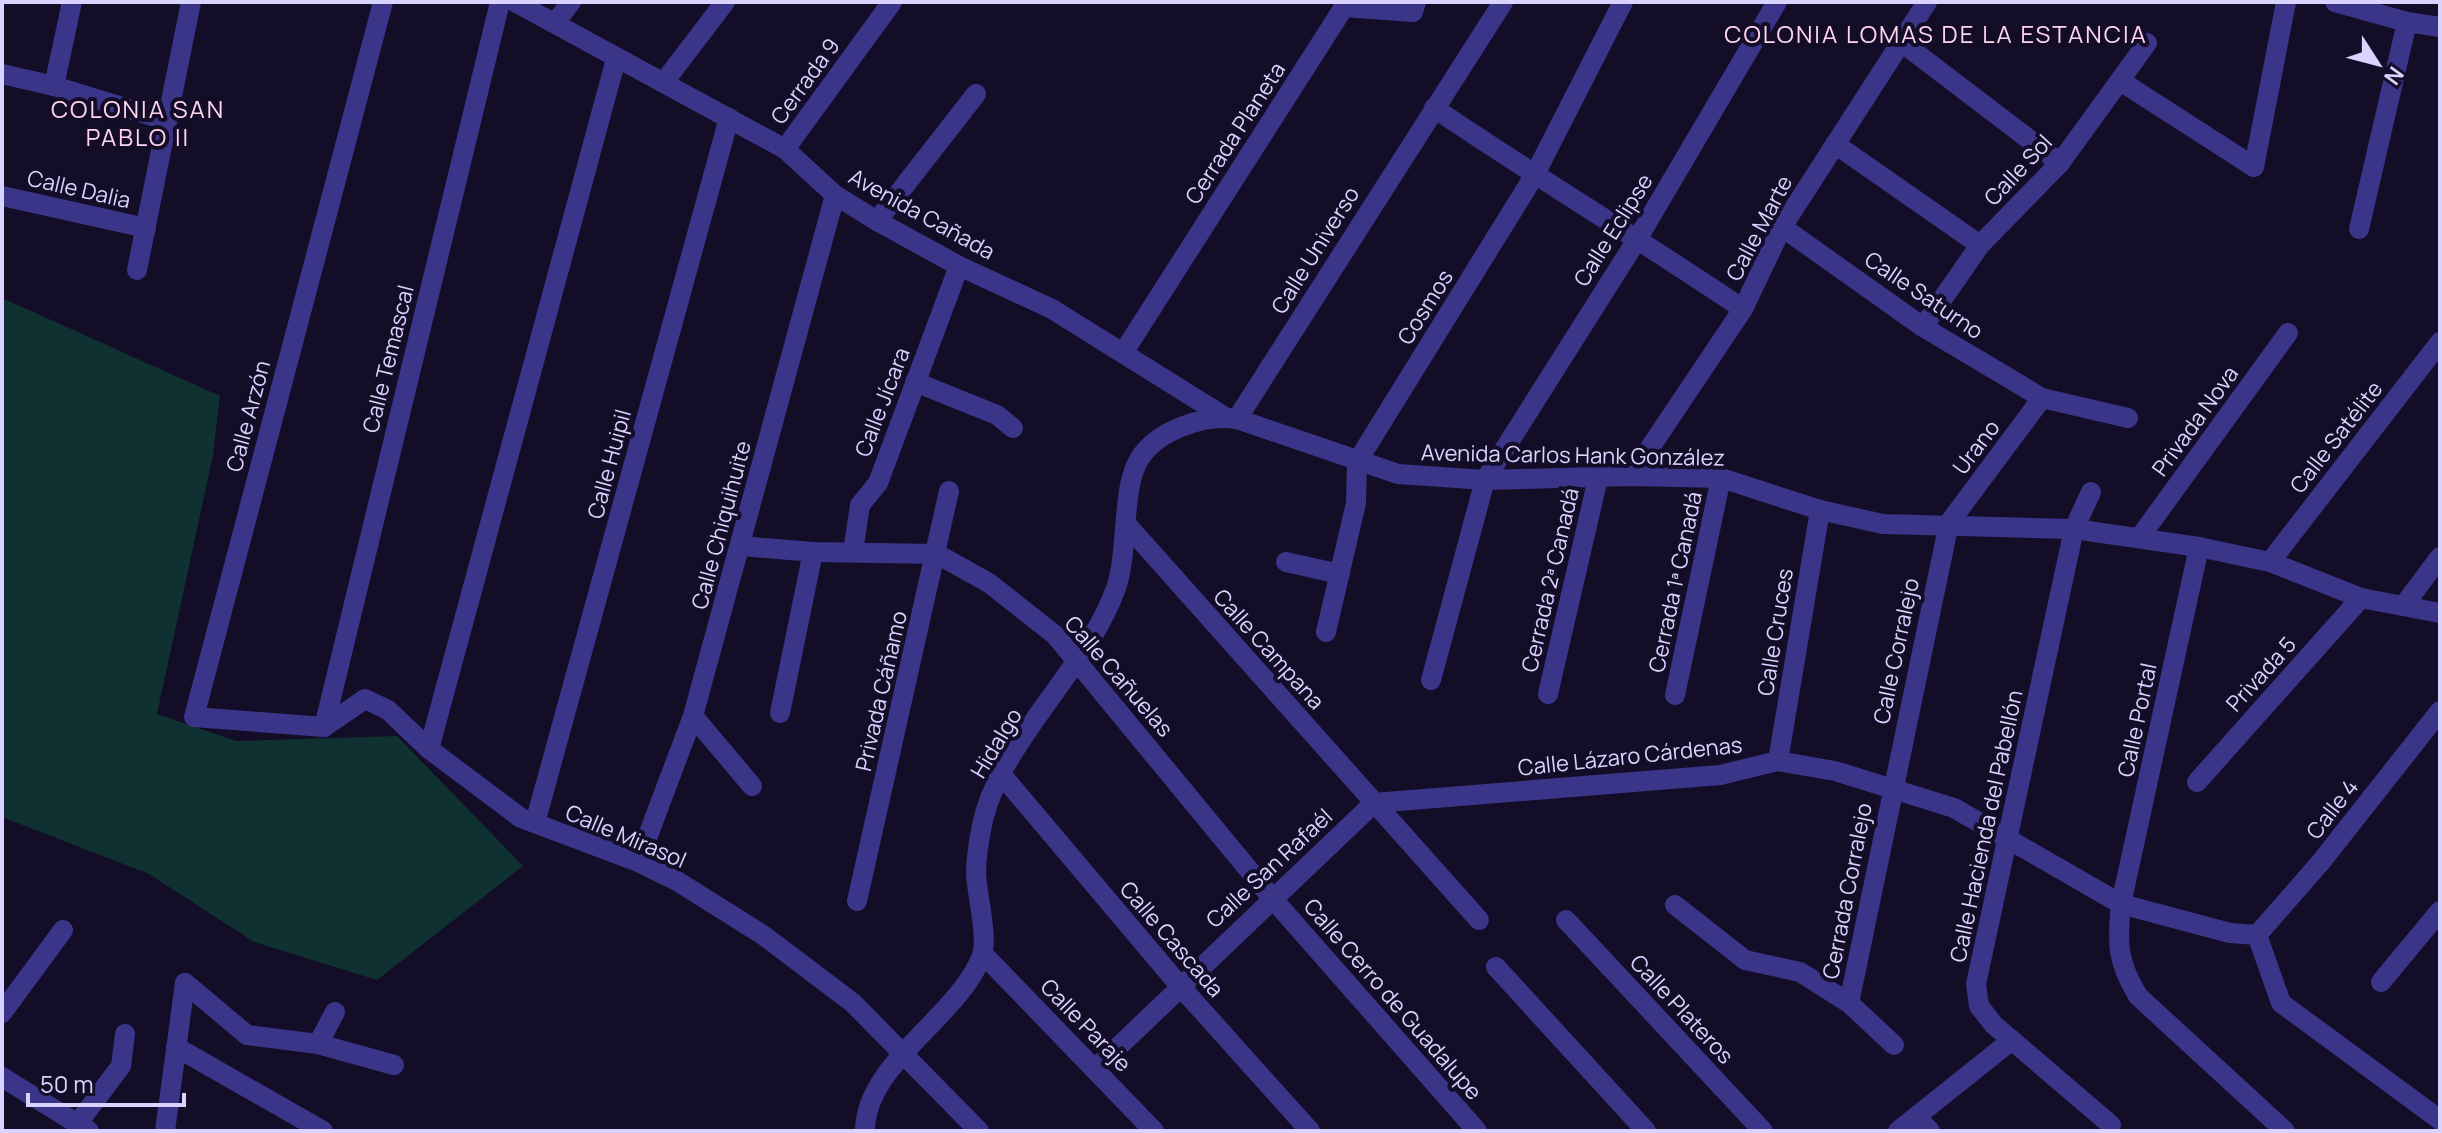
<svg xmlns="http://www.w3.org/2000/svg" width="2442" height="1133" font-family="Manrope,sans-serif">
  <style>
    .green { fill: #103131 }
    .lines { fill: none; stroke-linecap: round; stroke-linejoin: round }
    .minor { stroke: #3b3589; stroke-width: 20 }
    .labels { text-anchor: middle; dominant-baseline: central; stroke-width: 8; stroke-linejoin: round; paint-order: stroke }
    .street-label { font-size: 22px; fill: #dad3ff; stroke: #130d27 }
    .neighbourhood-label { font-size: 24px; letter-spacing: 2px; fill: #ffd5ee; stroke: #130d27 }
  </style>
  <rect width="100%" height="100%" fill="#130d27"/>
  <path class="green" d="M2 298 220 396 213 455 157 714 236 741 397 736 523 866 377 980 254 942 149 874 2 817Z"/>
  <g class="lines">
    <g class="minor">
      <path d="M515 2 785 149 835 195 877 221 959 266 1052 309 1225 417"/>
      <path d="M2335 2 2407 22 2440 27"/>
      <path d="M555 23 571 2"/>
      <path d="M1900 41 2060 163"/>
      <path d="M2 74 54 86 165 120"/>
      <path d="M664 82 725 2"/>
      <path d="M2122 82 2254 167 2286 2"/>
      <path d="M54 86 72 2"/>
      <path d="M1434 108C1536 177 1641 240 1743 309"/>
      <path d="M1835 144 1980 245"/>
      <path d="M785 149 892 2"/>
      <path d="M2 196 146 228"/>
      <path d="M877 221 976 94"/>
      <path d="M1782 227 1923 327 2042 398 2128 418"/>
      <path d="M2359 229 2407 22"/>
      <path d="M137 270 191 2"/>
      <path d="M1923 327 1980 245 2060 163 2147 43"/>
      <path d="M1123 353 1344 7 1413 12 1416 2"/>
      <path d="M915 382 997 415 1013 428"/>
      <path d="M1237 419 1503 2"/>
      <path d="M1631 476 1743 309 1782 227 1927 2"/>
      <path d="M2091 492 2074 529 1976 984 1979 1006 1994 1025 2111 1125"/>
      <path d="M1128 526 1479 920"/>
      <path d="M2140 537 2288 333"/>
      <path d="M741 546 813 552 937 554 989 583 1055 635 1272 898 1477 1131"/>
      <path d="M2199 547 2121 904C2117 944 2117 961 2138 996L2285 1131"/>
      <path d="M853 552 860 505 878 483 959 266"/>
      <path d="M1286 562 1340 574"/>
      <path d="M2270 562 2440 342"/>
      <path d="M2404 605 2440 557"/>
      <path d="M1326 632 1356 503 1357 462 1534 176 1623 2"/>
      <path d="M1431 680 1485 480 1638 238 1777 2"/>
      <path d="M1548 694 1598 478"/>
      <path d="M1675 695 1721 478"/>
      <path d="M780 713 813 552"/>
      <path d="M693 716 752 786"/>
      <path d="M324 727 194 717 383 2"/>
      <path d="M324 727 365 699 388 710 429 749 521 818 638 862 677 881 763 935 853 1003 979 1131"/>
      <path d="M324 727 500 2"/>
      <path d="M429 749 616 59"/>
      <path d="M1778 761 1820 510"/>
      <path d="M1001 774 1180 986 1310 1131"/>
      <path d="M2197 782 2361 598"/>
      <path d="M1374 803 1720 775 1778 761 1835 771 1954 808 2121 904 2230 933 2257 935 2281 1003 2440 1120"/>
      <path d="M535 823 729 118"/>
      <path d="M638 862 693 716 835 195"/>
      <path d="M857 901 949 491"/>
      <path d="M1675 905 1745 960 1800 972 1849 1003 1894 1045"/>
      <path d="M1566 920 1763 1131"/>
      <path d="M2257 935 2320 863 2440 711"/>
      <path d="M983 954 1154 1131"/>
      <path d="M1496 967 1646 1131"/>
      <path d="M2381 982 2440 911"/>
      <path d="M185 983 247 1035 318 1044 394 1065"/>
      <path d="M1849 1003 1949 523 2042 398"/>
      <path d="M2 1013 63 930"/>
      <path d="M318 1044 335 1012"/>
      <path d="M176 1047 323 1131"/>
      <path d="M1096 1068 1374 803"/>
      <path d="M2 1077 89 1131"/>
      <path d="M1916 1117 1930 1131"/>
      <path d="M78 1123 121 1066 125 1034"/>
      <path d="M165 1131 185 983"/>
      <path d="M865 1131C865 1064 956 1019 981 958 989 940 977 895 976 874 976 858 979 840 982 825 999 742 1087 670 1116 588 1129 551 1121 486 1140 458 1158 430 1205 414 1237 419L1398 474 1485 480 1631 476 1721 478 1820 510 1883 524 2074 529 2199 547 2270 562 2361 598 2440 613"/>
      <path d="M1898 1131 2012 1040"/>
    </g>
  </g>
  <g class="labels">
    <g class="street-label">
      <text transform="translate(805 81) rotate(-54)">Cerrada 9</text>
      <text transform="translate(1235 133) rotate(-57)">Cerrada Planeta</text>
      <text transform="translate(2018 170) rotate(-47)">Calle Sol</text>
      <text transform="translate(79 189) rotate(13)">Calle Dalia</text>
      <text transform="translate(922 214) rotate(29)">Avenida Cañada</text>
      <text transform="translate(1759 228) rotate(-62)">Calle Marte</text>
      <text transform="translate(1613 230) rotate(-58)">Calle Eclipse</text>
      <text transform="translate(1315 250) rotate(-58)">Calle Universo</text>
      <text transform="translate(1924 295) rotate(34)">Calle Saturno</text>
      <text transform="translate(1425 307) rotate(-58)">Cosmos</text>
      <text transform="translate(388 359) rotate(-76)">Calle Temascal</text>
      <text transform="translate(882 402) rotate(-69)">Calle Jícara</text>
      <text transform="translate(248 416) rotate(-75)">Calle Arzón</text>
      <text transform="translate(2195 421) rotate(-54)">Privada Nova</text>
      <text transform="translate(2336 437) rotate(-52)">Calle Satélite</text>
      <text transform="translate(1976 447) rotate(-53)">Urano</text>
      <text transform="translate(1573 455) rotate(1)">Avenida Carlos Hank González</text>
      <text transform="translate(609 464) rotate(-75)">Calle Huipil</text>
      <text transform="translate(721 525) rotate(-75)">Calle Chiquihuite</text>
      <text transform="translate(1550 580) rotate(-77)">Cerrada 2ª Canadá</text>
      <text transform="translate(1675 582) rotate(-78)">Cerrada 1ª Canadá</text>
      <text transform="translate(1775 632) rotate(-81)">Calle Cruces</text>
      <text transform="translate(1269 649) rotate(48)">Calle Campana</text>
      <text transform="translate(1896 651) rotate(-78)">Calle Corralejo</text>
      <text transform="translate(2261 674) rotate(-48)">Privada 5</text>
      <text transform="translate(1119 676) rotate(49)">Calle Cañuelas</text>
      <text transform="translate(881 691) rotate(-77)">Privada Cáñamo</text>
      <text transform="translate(2137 720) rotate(-78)">Calle Portal</text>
      <text transform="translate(996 743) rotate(-59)">Hidalgo</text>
      <text transform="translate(1630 756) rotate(-6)">Calle Lázaro Cárdenas</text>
      <text transform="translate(2332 809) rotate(-52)">Calle 4</text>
      <text transform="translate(1986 826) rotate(-78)">Calle Hacienda del Pabellón</text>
      <text transform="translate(626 836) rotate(23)">Calle Mirasol</text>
      <text transform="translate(1269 868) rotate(-43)">Calle San Rafaél</text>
      <text transform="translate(1847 891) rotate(-79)">Cerrada Corralejo</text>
      <text transform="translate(1172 939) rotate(49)">Calle Cascada</text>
      <text transform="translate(1393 999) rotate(49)">Calle Cerro de Guadalupe</text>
      <text transform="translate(1682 1009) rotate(47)">Calle Plateros</text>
      <text transform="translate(1086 1025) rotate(46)">Calle Paraje</text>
    </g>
    <g class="neighbourhood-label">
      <text x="1936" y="33">COLONIA LOMAS DE LA ESTANCIA</text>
      <text x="138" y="108">COLONIA SAN<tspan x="138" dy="28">PABLO II</tspan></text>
    </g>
  </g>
  <rect width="2442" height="1133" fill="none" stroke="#dad3ff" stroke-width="8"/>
  <g transform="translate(2378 64) rotate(126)" stroke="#130d27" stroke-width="6" paint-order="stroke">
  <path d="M0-6L14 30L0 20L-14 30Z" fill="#dad3ff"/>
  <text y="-12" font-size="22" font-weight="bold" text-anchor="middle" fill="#dad3ff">N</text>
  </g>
  <path d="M28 1093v12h156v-12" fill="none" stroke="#dad3ff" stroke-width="4"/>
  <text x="40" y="1093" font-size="24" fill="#dad3ff" stroke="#130d27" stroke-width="6" paint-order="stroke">50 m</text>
</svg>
